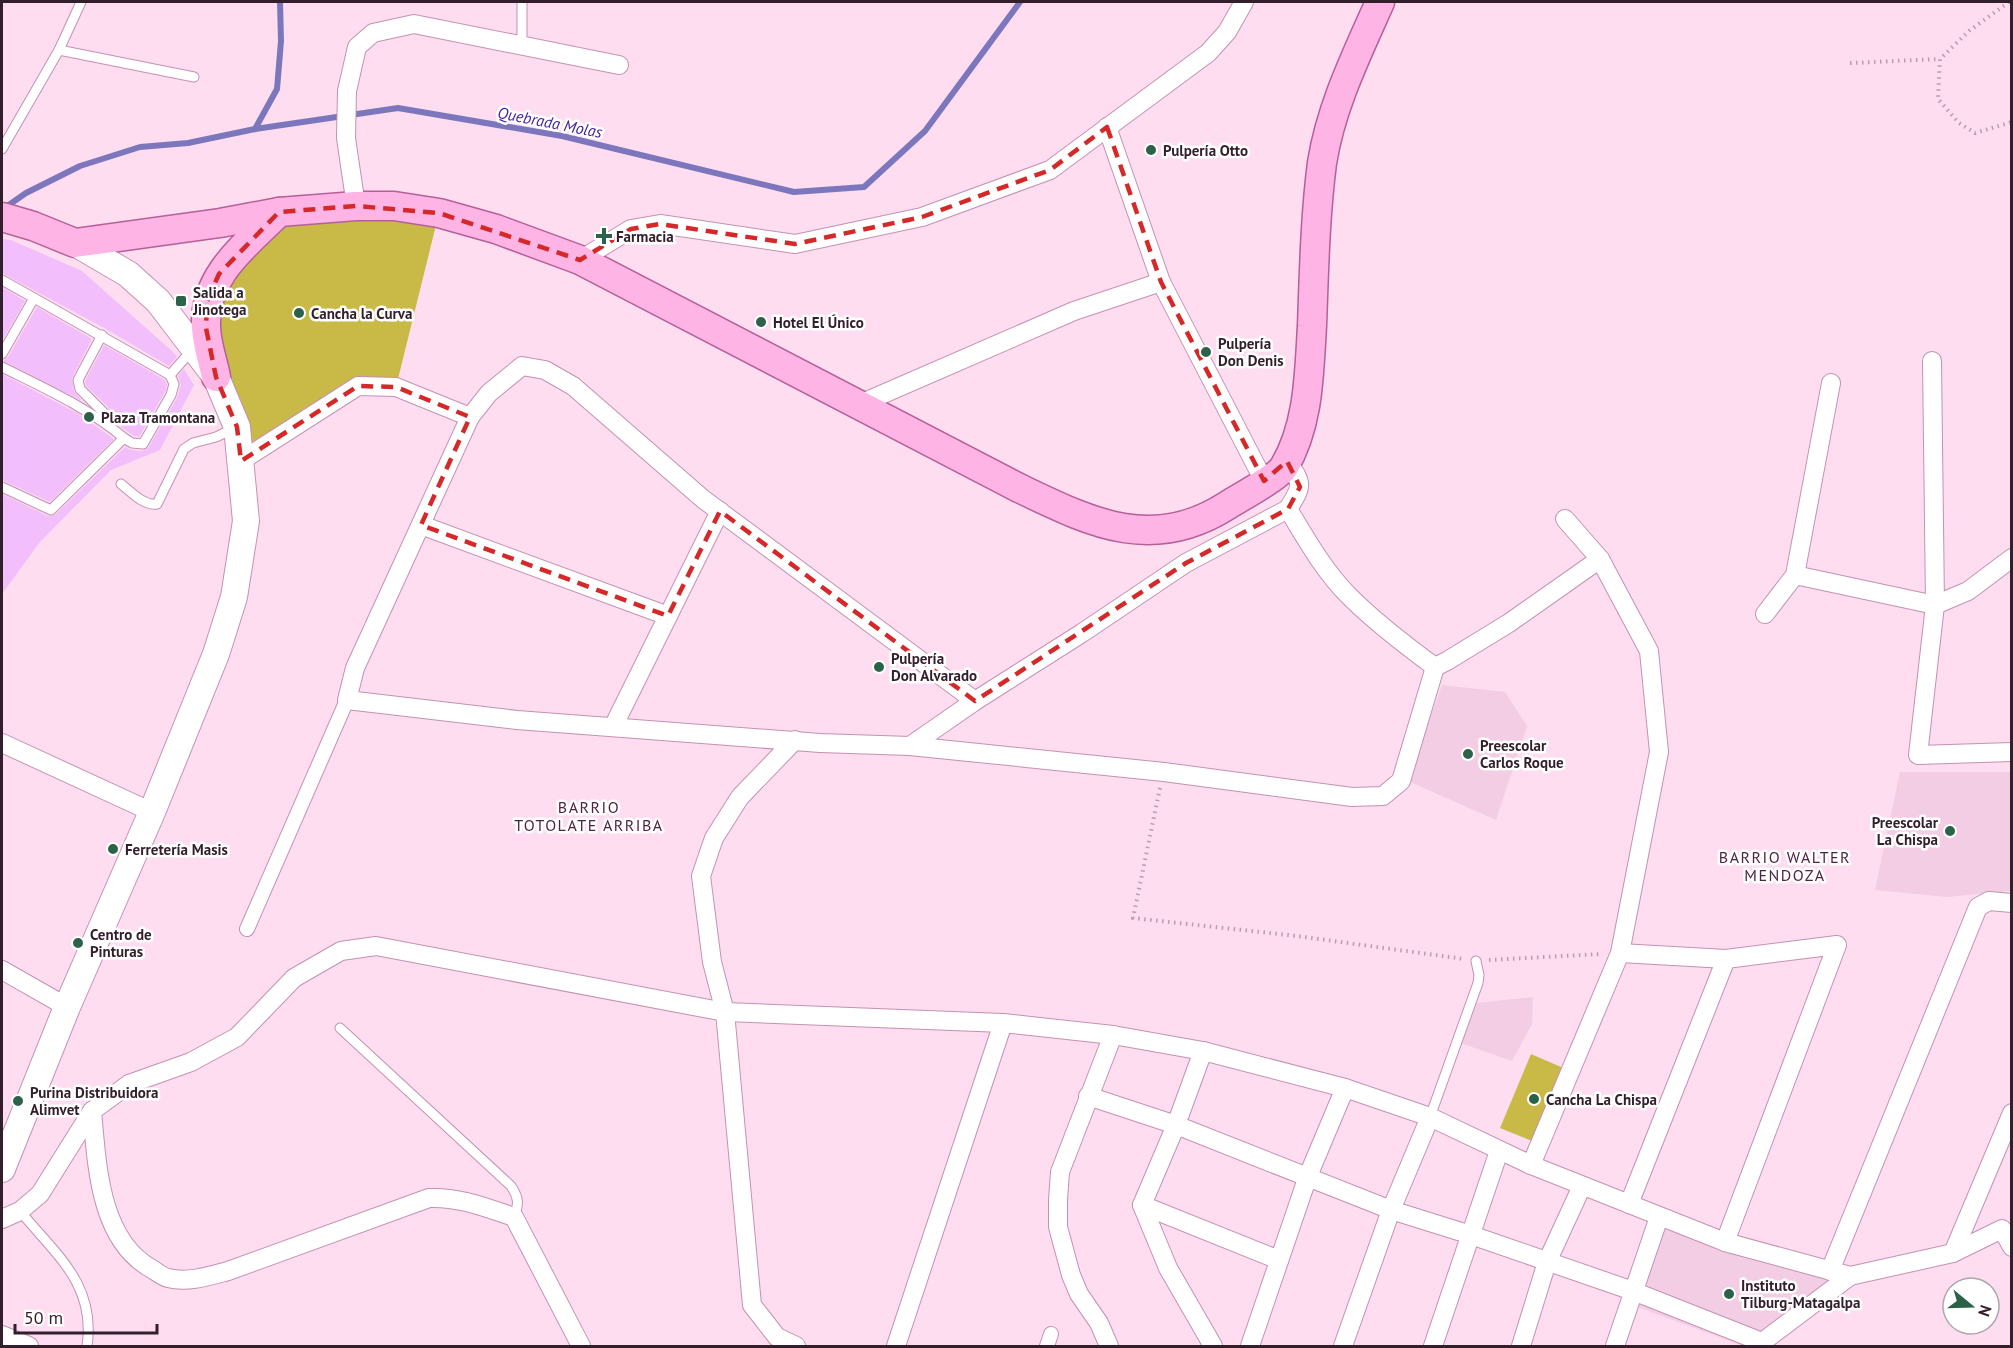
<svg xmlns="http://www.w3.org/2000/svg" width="2013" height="1348" font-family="'PT Sans',sans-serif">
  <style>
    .built { fill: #f2cde3 }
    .green { fill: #c9b947 }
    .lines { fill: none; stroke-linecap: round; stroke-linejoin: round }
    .stream { stroke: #7c77bc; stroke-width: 6 }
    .building { fill: #f2befb }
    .service-casing { stroke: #c591b1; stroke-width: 11 }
    .pedestrian-casing { stroke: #c591b1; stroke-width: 16 }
    .minor-casing { stroke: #c591b1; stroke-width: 20 }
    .secondary-casing { stroke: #c591b1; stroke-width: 28 }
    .primary-casing { stroke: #b65f99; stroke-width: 31 }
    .path { stroke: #b99dae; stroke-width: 4; stroke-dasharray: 1.5 4.5; stroke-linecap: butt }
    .service { stroke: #fff; stroke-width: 9 }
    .pedestrian { stroke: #fff; stroke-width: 14 }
    .minor { stroke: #fff; stroke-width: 18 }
    .secondary { stroke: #fff; stroke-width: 26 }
    .primary { stroke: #feb4e5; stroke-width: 28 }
    .marked { fill: none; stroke: #d62828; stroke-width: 4.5; stroke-dasharray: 12 8; stroke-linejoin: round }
    .poi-dot { fill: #2c6249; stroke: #fff; stroke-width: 2 }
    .labels { text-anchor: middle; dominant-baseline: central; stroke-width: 5; stroke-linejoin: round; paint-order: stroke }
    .poi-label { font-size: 15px; font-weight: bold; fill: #331f2c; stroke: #fff; text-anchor: start }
    .water-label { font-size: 16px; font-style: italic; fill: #3b1ea5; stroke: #fff }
    .neighbourhood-label { font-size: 16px; letter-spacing: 1.5px; fill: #4f2441; stroke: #fff }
  </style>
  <rect width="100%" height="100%" fill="#feddf1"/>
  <g class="built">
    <path d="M1442 685 1505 692 1527 726 1496 820 1408 781Z"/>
    <path d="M1900 772H2011V891L1947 897 1875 890Z"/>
    <path d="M1533 997 1532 1024 1512 1061 1458 1042 1476 1003Z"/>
    <path d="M1661 1228 1831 1279 1752 1346H1743L1635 1306Z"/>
  </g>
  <g class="green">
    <path d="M279 212 439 213 396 387 358 386 241 461 216 377 219 274Z"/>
    <path d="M1531 1054 1568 1070 1537 1143 1500 1128Z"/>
  </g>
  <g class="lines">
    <g class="stream">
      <path d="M255 129 277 89 281 41 280 2"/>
      <path d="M3 209 26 193 80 166 140 147 188 143 255 129 398 108 562 136 794 192 864 187 925 131 1020 2"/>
    </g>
  </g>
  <g class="building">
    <path d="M2 239 11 240 82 271 173 352 177 357 169 366 106 329 2 273Z"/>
    <path d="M2 287 25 301 2 341Z"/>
    <path d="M37 307 92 339 72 378 74 391 82 401 3 361 8 357Z"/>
    <path d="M104 345 165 380 167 385 165 392 139 437 134 436 111 420 108 407 86 386 85 381Z"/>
    <path d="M184 369 194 385 160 450 111 470 40 542 2 594V494L48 516 55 515 125 447 131 450 142 451 148 448 177 398 181 385 178 376Z"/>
    <path d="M2 374 77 413 114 439 50 502 2 480Z"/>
  </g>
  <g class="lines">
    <g class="service-casing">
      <g id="service">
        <path d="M522 44V2"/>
        <path d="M59 50 194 77"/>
        <path d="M2 149 59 50 81 2"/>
        <path d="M2 280 34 298"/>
        <path d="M102 335 78 380 80 389 103 412 105 422"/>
        <path d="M2 354 34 298 170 375 174 384 171 395 143 444 132 443 124 438 51 510 2 487"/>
        <path d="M2 367C44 388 87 407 124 438"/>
        <path d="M170 375 193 349"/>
        <path d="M121 484C131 492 144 506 157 504L184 449 193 443 216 437 235 428"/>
        <path d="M340 1028 511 1186C519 1198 519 1204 514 1217"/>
        <path d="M1430 1117 1478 983 1479 975 1476 961"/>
        <path d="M20 1211C56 1255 96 1284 87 1346"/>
      </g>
    </g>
    <g class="pedestrian-casing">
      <g id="pedestrian">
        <path d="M247 929 347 700"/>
        <path d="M1047 1346 1051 1334"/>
      </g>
    </g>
    <g class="minor-casing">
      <g id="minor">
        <path d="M1107 127 1161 282"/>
        <path d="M356 206 346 138 347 91 357 47 373 33 414 24 619 65"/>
        <path d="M580 260 631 229 660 224 795 244 922 217 1050 170 1208 53 1227 32 1244 2"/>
        <path d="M1932 361 1935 605 1918 755 2012 752"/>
        <path d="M860 404 1074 311 1161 282 1264 481"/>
        <path d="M241 461 358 386 396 387 470 417"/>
        <path d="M1287 461C1303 484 1303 485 1288 509 1306 539 1324 571 1349 596 1375 622 1405 645 1435 667L1447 661 1509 623 1600 559"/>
        <path d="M421 525 668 616"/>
        <path d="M1795 575 1935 605 1968 591 2012 558"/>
        <path d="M1765 614 1795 575 1831 383"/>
        <path d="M975 701 703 499 573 386 545 370 522 366 489 393 470 417 355 668 347 700 517 720 820 743 910 746 1164 772 1352 797 1383 796 1401 781 1435 667"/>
        <path d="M613 727 720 511"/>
        <path d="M795 740 740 797 714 838 701 876 712 962 725 1012 752 1305 777 1337 796 1346"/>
        <path d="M2 743 152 812"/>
        <path d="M910 746 975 701 1082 633 1186 563 1288 509"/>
        <path d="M1620 953 1726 959 1837 945 1725 1242"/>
        <path d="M2 970 67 1007"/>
        <path d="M1203 1051 1176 1125 1142 1205 1168 1268 1213 1346"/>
        <path d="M1088 1096 1176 1125 1391 1210 1471 1235 1633 1291 1762 1342"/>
        <path d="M92 1111C97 1164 99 1240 152 1269 157 1272 163 1277 168 1278 188 1283 209 1276 228 1271L429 1198C460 1197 484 1207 514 1217L581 1346"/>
        <path d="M1531 1165 1620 953 1659 752 1649 651 1600 559 1565 519"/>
        <path d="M1629 1204 1726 959"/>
        <path d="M1142 1205 1279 1260"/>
        <path d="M2 1219 20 1211 40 1194 92 1111 129 1084 191 1062 237 1037 294 978 341 951 376 946 725 1012 1003 1023 1113 1035 1203 1051 1345 1088 1430 1117 1531 1165 1725 1242 1850 1276 1953 1253 2002 1229 2012 1247"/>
        <path d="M1953 1253 2012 1113"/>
        <path d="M1830 1271 1978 907 1989 901 2012 903"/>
        <path d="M2 1335 29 1346"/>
        <path d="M896 1346 1003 1023"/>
        <path d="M1109 1346 1099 1323 1079 1294 1071 1275 1058 1227V1200L1060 1172 1113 1035"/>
        <path d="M1250 1346 1308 1176 1345 1088"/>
        <path d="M1343 1346 1391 1210 1430 1117"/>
        <path d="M1433 1346 1499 1151"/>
        <path d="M1521 1346 1547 1262 1582 1186"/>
        <path d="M1615 1346 1659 1217"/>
        <path d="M1757 1346 1850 1276"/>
      </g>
    </g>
    <g class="secondary-casing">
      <path id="secondary" d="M2 1169 67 1007 152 812 216 654 234 597 246 521 237 427 216 377 158 301 128 274 75 243"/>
    </g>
    <g class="primary-casing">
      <g id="primary">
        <path d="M2 217 33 226 75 243 220 223 279 212 356 206H394L439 213 496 229 580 260 1019 488C1090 522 1152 554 1228 505 1239 498 1278 477 1284 467 1309 425 1309 374 1312 326 1314 272 1315 217 1322 163 1331 106 1357 54 1380 2"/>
        <path d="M216 377C213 361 206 343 206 326 204 275 246 245 279 212"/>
      </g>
    </g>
    <g class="path">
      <path d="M2009 2 1969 31 1940 59 1938 99 1959 123 1975 133 2012 122"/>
      <path d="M1850 63 1940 59"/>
      <path d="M1160 788 1133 918 1297 936 1464 959"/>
      <path d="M1489 960 1601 954"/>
    </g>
    <use href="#service" class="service"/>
    <use href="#pedestrian" class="pedestrian"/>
    <use href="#minor" class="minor"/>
    <use href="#secondary" class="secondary"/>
    <use href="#primary" class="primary"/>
  </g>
  <path class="marked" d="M1107 127 1161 282 1264 481 1287 461 1300 487 1288 509 1186 563 975 701 720 511 668 616 421 525 470 417 396 387 358 386 241 461 237 427 216 377 206 328 207 301 219 274 279 212 356 206 439 213 580 260 631 229 660 224 795 244 922 217 1050 170Z"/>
  <g class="poi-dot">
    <circle cx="1151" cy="150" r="6"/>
    <path d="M601 227h6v6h6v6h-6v6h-6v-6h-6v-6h6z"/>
    <rect x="175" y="295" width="12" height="12" rx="3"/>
    <circle cx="299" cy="313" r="6"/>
    <circle cx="761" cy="322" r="6"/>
    <circle cx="1206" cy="352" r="6"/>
    <circle cx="89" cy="417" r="6"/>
    <circle cx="879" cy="667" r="6"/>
    <circle cx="1468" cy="754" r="6"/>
    <circle cx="1950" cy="831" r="6"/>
    <circle cx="113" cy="849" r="6"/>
    <circle cx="78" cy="943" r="6"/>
    <circle cx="1534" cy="1099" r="6"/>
    <circle cx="18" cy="1101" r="6"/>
    <circle cx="1729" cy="1294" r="6"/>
  </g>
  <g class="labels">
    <g class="poi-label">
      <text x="1163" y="150">Pulpería Otto</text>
      <text x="616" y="236">Farmacia</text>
      <text x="193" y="292">Salida a<tspan x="193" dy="17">Jinotega</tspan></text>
      <text x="311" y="313">Cancha la Curva</text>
      <text x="773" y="322">Hotel El Único</text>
      <text x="1218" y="343">Pulpería<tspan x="1218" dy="17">Don Denis</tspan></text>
      <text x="101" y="417">Plaza Tramontana</text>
      <text x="891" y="658">Pulpería<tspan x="891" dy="17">Don Alvarado</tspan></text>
      <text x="1480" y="745">Preescolar<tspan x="1480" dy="17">Carlos Roque</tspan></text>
      <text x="1938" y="822" text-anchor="end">Preescolar<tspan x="1938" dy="17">La Chispa</tspan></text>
      <text x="125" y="849">Ferretería Masis</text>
      <text x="90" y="934">Centro de<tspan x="90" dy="17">Pinturas</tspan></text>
      <text x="30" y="1092">Purina Distribuidora<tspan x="30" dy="17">Alimvet</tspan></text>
      <text x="1546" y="1099">Cancha La Chispa</text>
      <text x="1741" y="1285">Instituto<tspan x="1741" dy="17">Tilburg-Matagalpa</tspan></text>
    </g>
    <g class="water-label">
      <text transform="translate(550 122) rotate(11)">Quebrada Molas</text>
    </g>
    <g class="neighbourhood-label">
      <text x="589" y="807">BARRIO<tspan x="589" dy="18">TOTOLATE ARRIBA</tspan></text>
      <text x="1785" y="857">BARRIO WALTER<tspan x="1785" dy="18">MENDOZA</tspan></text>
    </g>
  </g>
  <rect width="2013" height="1348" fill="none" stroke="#331f2c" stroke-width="6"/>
  <g transform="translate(1971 1306) rotate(109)"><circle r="28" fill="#ffffff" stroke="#ada5ab" stroke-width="1.5"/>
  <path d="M0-4.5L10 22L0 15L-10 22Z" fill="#2c6249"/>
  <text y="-9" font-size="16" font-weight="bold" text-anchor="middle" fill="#331f2c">N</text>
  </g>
  <path d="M15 1324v9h142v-9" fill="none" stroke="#331f2c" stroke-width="3"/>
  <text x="24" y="1324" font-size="18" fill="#331f2c" stroke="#ffffff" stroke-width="4.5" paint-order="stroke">50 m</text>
</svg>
